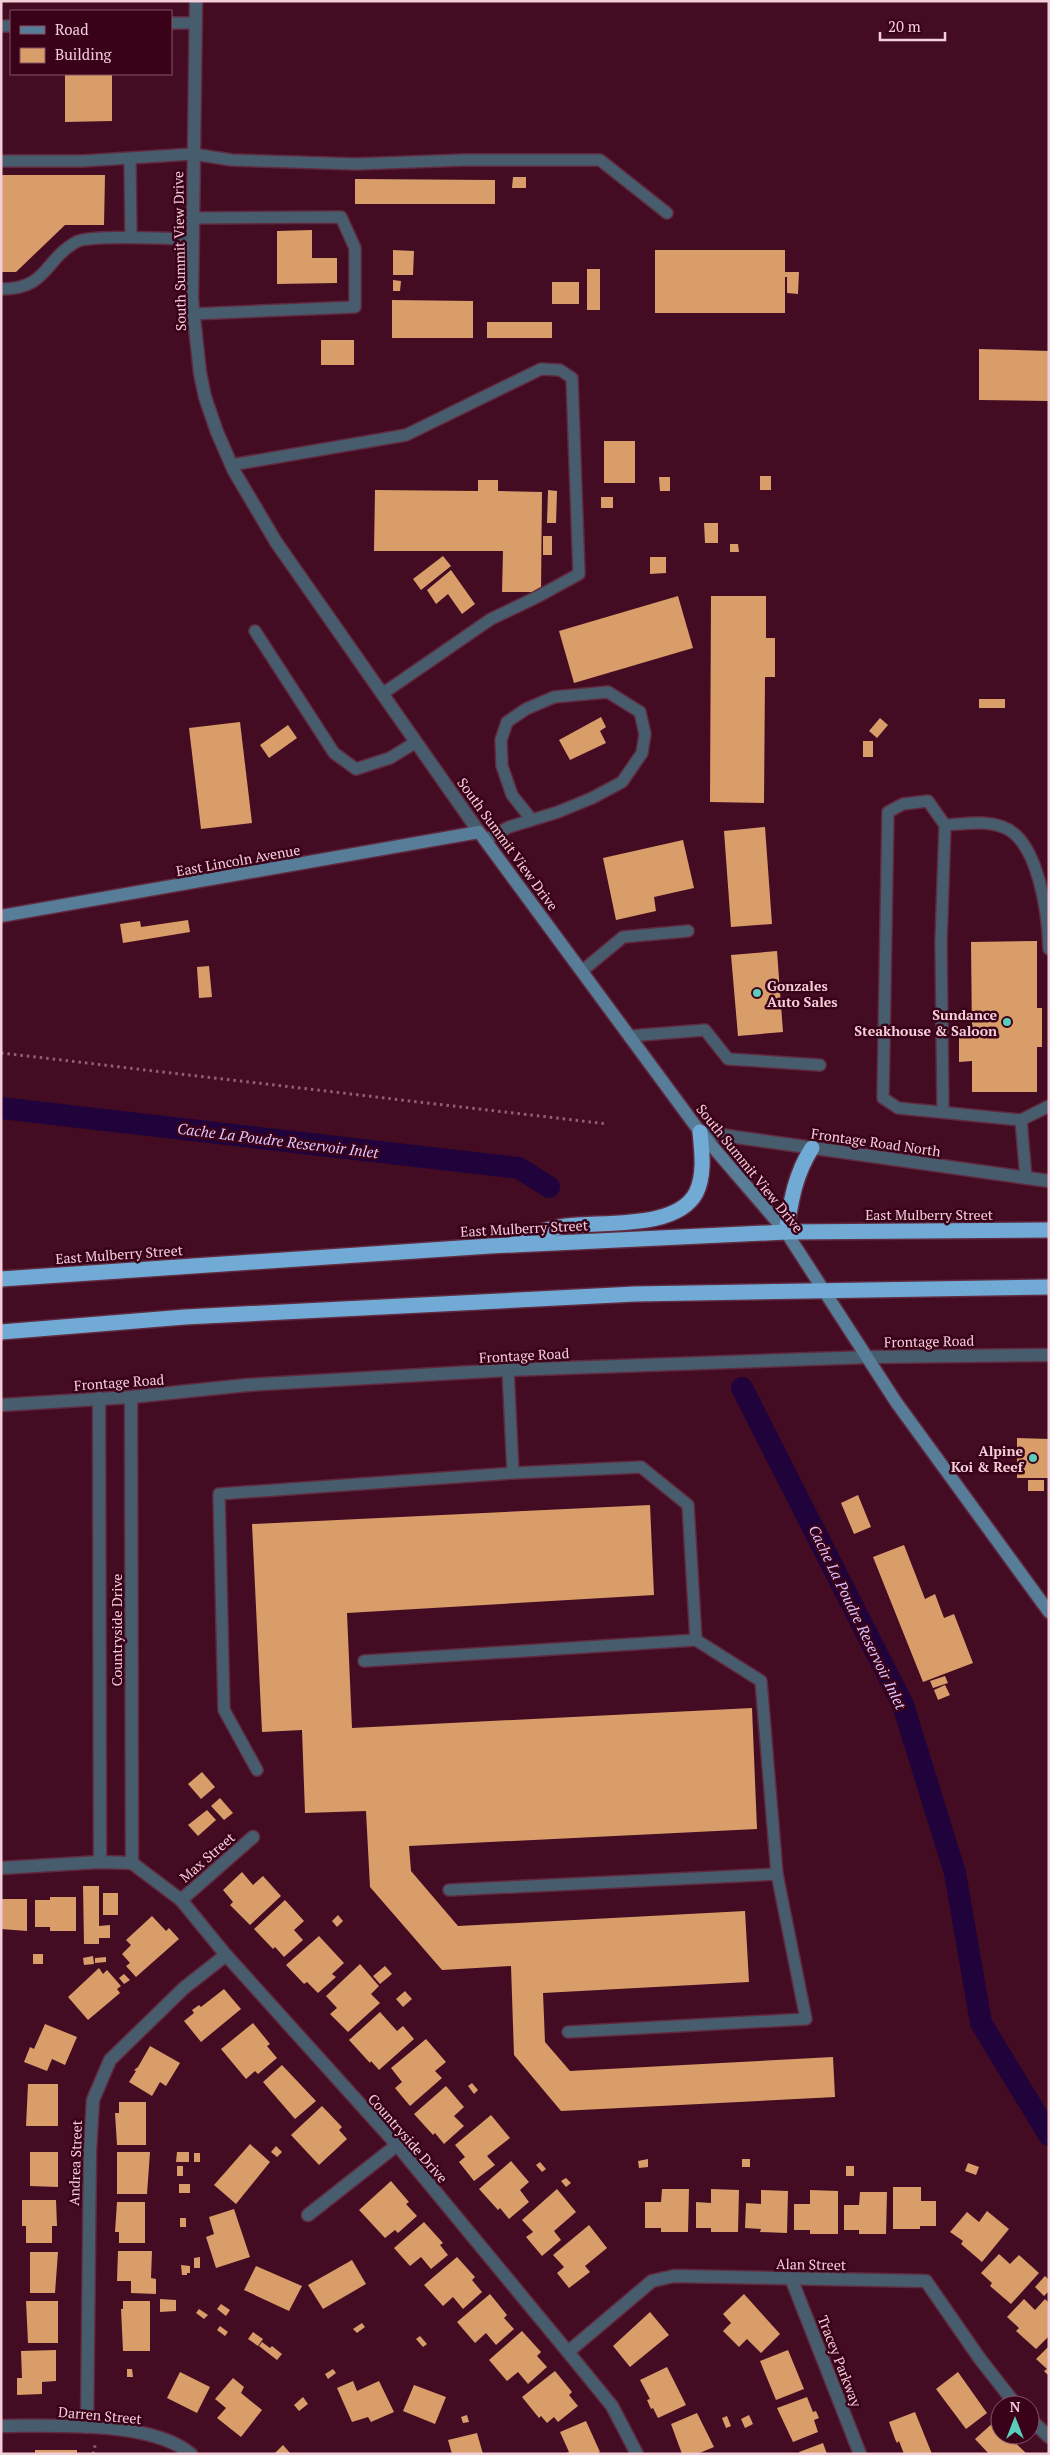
<svg xmlns="http://www.w3.org/2000/svg" width="1050" height="2455" font-family="'PT Serif',serif">
  <style>
    .lines { fill: none; stroke-linecap: round; stroke-linejoin: round }
    .canal { stroke: #20033b; stroke-width: 22 }
    .building { fill: #d99d6a }
    .lane-casing { stroke: #602b40; stroke-width: 14 }
    .street-casing { stroke: #602b40; stroke-width: 15 }
    .secondary-casing { stroke: #602b40; stroke-width: 15 }
    .highway-casing { stroke: #602b40; stroke-width: 18 }
    .path { stroke: #906071; stroke-width: 3; stroke-dasharray: 2.5 4; stroke-linecap: butt }
    .lane { stroke: #475d6e; stroke-width: 11 }
    .street { stroke: #475d6e; stroke-width: 12 }
    .secondary { stroke: #587d98; stroke-width: 12 }
    .highway { stroke: #71abd5; stroke-width: 15 }
    .poi-dot { fill: #5bcebb; stroke: #390219; stroke-width: 2 }
    .labels { text-anchor: middle; dominant-baseline: central; stroke-width: 5; stroke-linejoin: round; paint-order: stroke }
    .street-label { font-size: 14px; fill: #f4ced8; stroke: #390219 }
    .poi-label { font-size: 14px; font-weight: bold; fill: #f4ced8; stroke: #390219; text-anchor: end }
    .water-label { font-size: 15px; font-style: italic; fill: #dac7fd; stroke: #390219 }
  </style>
  <rect width="100%" height="100%" fill="#440c23"/>
  <g class="lines">
    <g class="canal">
      <path d="M1 1108 519 1168 549 1187"/>
      <path d="M742 1388 903 1705 955 1873 981 2023 1049 2135"/>
    </g>
  </g>
  <g class="building">
    <path d="M65 74H112V121L65 122Z"/>
    <path d="M1 175H105L104 225H65L16 272H1Z"/>
    <path d="M513 177H526V188H512Z"/>
    <path d="M355 179 495 180V204H355Z"/>
    <path d="M312 230V258H337V283L277 284V231Z"/>
    <path d="M393 250 414 251 413 275H393Z"/>
    <path d="M655 250H785V272H799L798 294 787 293V277H785V313H655Z"/>
    <rect x="587" y="269" width="13" height="41"/>
    <path d="M393 280 401 281 400 291H393Z"/>
    <rect x="552" y="282" width="27" height="22"/>
    <path d="M392 300 473 301V338H392Z"/>
    <rect x="487" y="322" width="65" height="16"/>
    <rect x="321" y="340" width="33" height="25"/>
    <path d="M979 349 1049 351V401L979 400Z"/>
    <rect x="604" y="441" width="31" height="42"/>
    <rect x="760" y="476" width="11" height="14"/>
    <path d="M659 477H670V491H660Z"/>
    <path d="M478 480H498V491L542 492 541 592H502L503 551H374L375 490 478 491Z"/>
    <path d="M548 490 557 491 556 523H547Z"/>
    <rect x="601" y="497" width="12" height="11"/>
    <path d="M704 523H718V543H705Z"/>
    <rect x="543" y="536" width="9" height="19"/>
    <path d="M730 544H738L739 552H730Z"/>
    <path d="M443 556 451 566 421 590 413 579Z"/>
    <path d="M650 557H666V573L650 574Z"/>
    <path d="M451 570 475 604 462 614 448 594 436 604 427 590Z"/>
    <path d="M678 596 693 648 574 683 559 631Z"/>
    <path d="M711 596H766V638H775V677H765L764 803 710 802Z"/>
    <rect x="979" y="699" width="26" height="9"/>
    <path d="M601 717 606 727 600 731 606 743 570 760 559 740Z"/>
    <path d="M880 718 888 725 877 738 869 731Z"/>
    <path d="M240 722 252 823 201 829 189 728Z"/>
    <path d="M288 725 297 738 269 758 260 745Z"/>
    <rect x="863" y="741" width="10" height="16"/>
    <path d="M765 827 772 924 731 927 724 831Z"/>
    <path d="M683 840 694 888 654 897 656 911 616 920 603 858Z"/>
    <path d="M188 920 190 932 123 943 120 924 140 921 141 927Z"/>
    <path d="M1037 941V1008H1042V1047H1037V1092H972V1061L959 1062V1037H972L971 942Z"/>
    <path d="M777 951 783 1032 738 1036 731 955Z"/>
    <path d="M209 966 212 997 199 998 197 967Z"/>
    <path d="M1017 1438 1049 1439V1478H1017Z"/>
    <rect x="1028" y="1480" width="16" height="11"/>
    <path d="M858 1495 871 1527 854 1534 841 1503Z"/>
    <path d="M650 1505 654 1595 347 1613 352 1728 752 1708 757 1829 409 1846 411 1871 458 1926 745 1911 749 1982 543 1993 545 2042 570 2071 833 2057 835 2097 561 2111 514 2055 511 1966 442 1970 370 1887 366 1811 305 1813 302 1730 262 1732 252 1524Z"/>
    <path d="M904 1545 925 1599 935 1594 944 1618 954 1614 973 1663 923 1682 873 1557Z"/>
    <path d="M945 1676 948 1683 933 1688 930 1681Z"/>
    <path d="M945 1685 950 1695 938 1700 934 1690Z"/>
    <path d="M202 1772 215 1787 201 1799 188 1784Z"/>
    <path d="M220 1798 233 1813 224 1820 211 1806Z"/>
    <path d="M207 1810 216 1820 198 1836 188 1825Z"/>
    <path d="M242 1872 253 1885 263 1876 281 1896 250 1925 230 1905 233 1902 223 1890Z"/>
    <path d="M83 1886H99V1926L110 1925V1938H99V1944H84Z"/>
    <rect x="103" y="1893" width="15" height="22"/>
    <path d="M50 1897H76V1931H50V1927H35V1900H50Z"/>
    <path d="M1 1899H27V1931L1 1929Z"/>
    <path d="M285 1900 304 1921 294 1930 303 1940 284 1957 275 1947 273 1949 254 1929Z"/>
    <path d="M338 1915 343 1921 337 1927 332 1921Z"/>
    <path d="M152 1916 166 1931 169 1928 179 1939 136 1977 126 1966 130 1963 122 1954 131 1945 126 1940Z"/>
    <path d="M319 1936 344 1963 332 1974 336 1977 318 1993 307 1982 304 1984 286 1965Z"/>
    <rect x="33" y="1954" width="10" height="10"/>
    <path d="M93 1956 94 1964 84 1965 83 1958Z"/>
    <path d="M106 1957V1962L95 1963V1958Z"/>
    <path d="M360 1964 379 1986 371 1994 380 2003 348 2032 330 2014 337 2008 326 1996Z"/>
    <path d="M385 1966 392 1974 380 1984 373 1976Z"/>
    <path d="M99 1968 103 1974 107 1970 121 1986 117 1989 120 1993 88 2020 68 1997Z"/>
    <path d="M124 1974 130 1980 124 1984 119 1978Z"/>
    <path d="M224 1989 241 2009 201 2042 184 2021 194 2013 192 2010 199 2005 201 2007Z"/>
    <path d="M405 1991 412 1999 403 2007 396 1999Z"/>
    <path d="M380 2012 397 2031 403 2026 414 2039 379 2070 371 2061 370 2063 349 2040Z"/>
    <path d="M253 2023 270 2044 267 2046 277 2058 258 2074 255 2071 246 2079 221 2049Z"/>
    <path d="M45 2024 77 2037 65 2065 52 2059 47 2071 24 2062 30 2047 34 2049Z"/>
    <path d="M426 2039 446 2062 435 2071 442 2078 410 2106 395 2088 402 2082 391 2068Z"/>
    <path d="M150 2046 180 2063 166 2086 160 2082 152 2096 129 2082 136 2071 134 2070 138 2067Z"/>
    <path d="M282 2065 316 2101 295 2119 263 2082Z"/>
    <path d="M472 2083 478 2090 474 2094 468 2086Z"/>
    <path d="M28 2084H58V2126H26Z"/>
    <path d="M446 2086 464 2107 454 2116 464 2126 444 2144 435 2133 433 2135 414 2114Z"/>
    <path d="M119 2102H146V2145H117L115 2113H119Z"/>
    <path d="M322 2106 342 2127 339 2130 347 2139 319 2165 291 2135Z"/>
    <path d="M491 2115 510 2138 487 2156 495 2165 474 2181 459 2162 465 2157 455 2145Z"/>
    <path d="M250 2144 270 2162 236 2204 214 2185Z"/>
    <path d="M276 2146 282 2152 277 2157 271 2152Z"/>
    <path d="M30 2152H58V2187L30 2186Z"/>
    <path d="M117 2152H150L147 2194H117Z"/>
    <path d="M177 2152H189V2162H176Z"/>
    <rect x="194" y="2153" width="6" height="9"/>
    <path d="M648 2159V2167L639 2168 638 2161Z"/>
    <rect x="742" y="2159" width="8" height="8"/>
    <path d="M511 2161 529 2182 520 2190 529 2202 509 2219 500 2208 498 2210 479 2189Z"/>
    <path d="M540 2162 546 2169 542 2172 536 2165Z"/>
    <path d="M968 2163 979 2167 976 2175 965 2171Z"/>
    <rect x="177" y="2166" width="6" height="10"/>
    <rect x="846" y="2166" width="8" height="10"/>
    <path d="M566 2178 571 2183 566 2187 561 2181Z"/>
    <path d="M391 2181 409 2202 406 2204 417 2216 398 2233 395 2230 385 2238 359 2210Z"/>
    <rect x="179" y="2184" width="11" height="9"/>
    <path d="M893 2187H921V2201H936V2226H920V2229H893Z"/>
    <path d="M557 2189 576 2212 554 2231 561 2240 542 2256 526 2237 533 2232 522 2220Z"/>
    <path d="M662 2189H689L688 2232H661V2228H645V2202H661Z"/>
    <path d="M711 2189 739 2190 738 2232H711V2228H696V2202L711 2203Z"/>
    <path d="M761 2190 788 2191 787 2233 760 2232 761 2229 745 2228 746 2203 761 2204Z"/>
    <path d="M810 2190 838 2191V2234H810V2230H794V2204H810Z"/>
    <path d="M860 2192H887L886 2234H859V2230H844V2205H859Z"/>
    <path d="M22 2200H56L57 2226H52V2243H26V2226H22Z"/>
    <path d="M117 2202H145V2243H119V2232H115Z"/>
    <path d="M234 2209 250 2257 216 2268 206 2237 214 2234 209 2217Z"/>
    <path d="M987 2211 1009 2229 982 2262 961 2244 963 2241 950 2232 967 2212 979 2222Z"/>
    <rect x="180" y="2218" width="6" height="9"/>
    <path d="M424 2222 443 2243 440 2245 448 2255 431 2269 421 2257 410 2266 394 2248Z"/>
    <path d="M589 2225 607 2248 585 2266 590 2272 569 2288 557 2273 564 2267 553 2255Z"/>
    <path d="M118 2251H152L151 2278 156 2279V2294L131 2293V2281H117Z"/>
    <path d="M30 2252H58L55 2293H30Z"/>
    <path d="M999 2254 1010 2264 1019 2255 1039 2273 1011 2304 990 2286 992 2283 981 2273Z"/>
    <path d="M200 2257V2268H194V2258Z"/>
    <path d="M457 2257 475 2277 472 2280 482 2292 463 2309 453 2297 443 2306 424 2285Z"/>
    <path d="M352 2260 366 2284 323 2309 308 2285Z"/>
    <path d="M181 2265 190 2266V2273H187V2275H182Z"/>
    <path d="M256 2266 302 2286 289 2311 244 2290Z"/>
    <path d="M1045 2276 1049 2280V2291L1044 2296 1035 2287Z"/>
    <path d="M490 2294 507 2315 504 2318 514 2329 496 2345 486 2333 475 2343 457 2322Z"/>
    <path d="M744 2294 780 2334 761 2353 747 2339 739 2347 723 2331 731 2323 723 2314Z"/>
    <path d="M160 2299 176 2300V2311L160 2312Z"/>
    <path d="M1024 2299 1035 2310 1045 2299 1049 2303V2336L1036 2349 1016 2331 1019 2328 1007 2317Z"/>
    <path d="M26 2301H58V2343H28Z"/>
    <path d="M123 2301H150V2351H123L121 2309H123Z"/>
    <path d="M221 2304 230 2310 226 2316 217 2309Z"/>
    <path d="M199 2309 208 2315 204 2319 196 2313Z"/>
    <path d="M650 2312 669 2335 630 2367 613 2346Z"/>
    <path d="M362 2323 365 2327 357 2333 353 2329Z"/>
    <path d="M220 2326 228 2332 225 2336 217 2330Z"/>
    <path d="M522 2331 541 2352 537 2356 547 2367 528 2384 518 2372 507 2381 489 2360Z"/>
    <path d="M253 2332 263 2339 258 2346 248 2339Z"/>
    <path d="M420 2336 427 2344 423 2347 416 2339Z"/>
    <path d="M262 2342 270 2348 272 2346 282 2354 277 2360 259 2346Z"/>
    <path d="M1049 2346V2376L1044 2371 1047 2369 1036 2359Z"/>
    <path d="M56 2350V2381L42 2382V2394L17 2395V2378H22L21 2351Z"/>
    <path d="M788 2350 804 2389 776 2400 760 2361Z"/>
    <path d="M667 2367 686 2405 658 2418 653 2408 651 2409 647 2400 650 2399 640 2380Z"/>
    <path d="M127 2369H132L133 2377H127Z"/>
    <path d="M333 2369 336 2373 328 2379 325 2374Z"/>
    <path d="M555 2371 572 2392 569 2395 578 2406 558 2422 554 2417 547 2423 541 2416 539 2418 522 2397Z"/>
    <path d="M180 2372 210 2387 197 2413 167 2398Z"/>
    <path d="M958 2372 987 2413 966 2429 936 2389Z"/>
    <path d="M233 2378 244 2387 241 2393 262 2410 241 2437 217 2418 226 2408 215 2399Z"/>
    <path d="M353 2381 357 2391 379 2381 394 2412 371 2422 368 2417 352 2422 337 2388Z"/>
    <path d="M414 2385 446 2397 435 2424 403 2411Z"/>
    <path d="M303 2397 308 2404 299 2411 294 2405Z"/>
    <path d="M807 2397 813 2412 816 2411 819 2418 814 2420 818 2432 793 2442 777 2408Z"/>
    <path d="M915 2412 932 2454H904L899 2441 897 2443 895 2439 889 2422Z"/>
    <path d="M697 2413 714 2447 697 2454H682L671 2424Z"/>
    <path d="M467 2415 469 2422 463 2423 461 2417Z"/>
    <path d="M749 2415 753 2424 745 2428 741 2419Z"/>
    <path d="M727 2416 731 2426 726 2428 722 2418Z"/>
    <path d="M586 2421 600 2452 596 2454H564L569 2452 560 2432Z"/>
    <path d="M995 2421 1000 2427V2435H1007L1027 2454H989L975 2439Z"/>
    <path d="M477 2433 483 2454H452L448 2440Z"/>
    <path d="M823 2443 827 2454H800L799 2452Z"/>
    <path d="M283 2445 291 2454H274Z"/>
    <rect x="35" y="2450" width="42" height="4"/>
  </g>
  <g class="lines">
    <g class="lane-casing">
      <g id="lane">
        <path d="M171 23H196"/>
        <path d="M1 26H11"/>
        <path d="M130 159 131 237"/>
        <path d="M1 161H82L193 154 232 160 356 164 464 160H600L667 213"/>
        <path d="M192 218 341 217 355 248V307L193 314"/>
        <path d="M1 289C48 289 44 260 76 242 91 234 171 239 192 239"/>
        <path d="M231 465 406 435 541 369 560 370 572 378 579 574 537 597 491 619 382 694"/>
        <path d="M255 631 334 753 356 769 390 758 416 742"/>
        <path d="M945 825C964 824 985 820 1003 827 1039 840 1048 916 1049 949"/>
        <path d="M485 840 509 827 558 812 592 798 622 782 642 753 645 734 640 712 608 692 554 697 526 709 507 722 501 740 502 766 512 795 532 820"/>
        <path d="M582 971 623 937 688 931"/>
        <path d="M629 1036 705 1030 728 1059 820 1065"/>
        <path d="M943 1112 941 942 945 825 928 801 903 804 888 812 883 1098 898 1108 1021 1120 1026 1178"/>
        <path d="M1021 1120 1049 1106"/>
        <path d="M513 1473 641 1467 688 1505 696 1640 761 1681 777 1874 806 2019 568 2032"/>
        <path d="M364 1661 696 1640"/>
        <path d="M257 1770 224 1710 219 1494 513 1473 508 1370"/>
        <path d="M449 1890 777 1874"/>
      </g>
    </g>
    <g class="street-casing">
      <g id="street">
        <path d="M196 1 192 299 200 373 205 397 217 432 234 471 276 542 479 832"/>
        <path d="M700 1132 1049 1181"/>
        <path d="M131 1397 132 1863"/>
        <path d="M99 1398 100 1862"/>
        <path d="M1 1405 131 1397 247 1385 508 1370 869 1357 1049 1355"/>
        <path d="M1 1868 100 1862 132 1863 181 1900 226 1955 397 2145 568 2352 612 2406 637 2454"/>
        <path d="M181 1900 253 1837"/>
        <path d="M308 2215 397 2145"/>
        <path d="M791 2278 860 2454"/>
        <path d="M568 2352 652 2281 674 2276 926 2281 980 2359 1016 2405"/>
        <path d="M1030 2419 1049 2437"/>
        <path d="M1 2426C52 2426 151 2420 191 2454"/>
        <path d="M87 2427 90 2150 93 2100 110 2060 184 1988 226 1955"/>
      </g>
    </g>
    <g class="secondary-casing">
      <path id="secondary" d="M1 916 479 832 700 1132 786 1232 896 1402 1049 1612"/>
    </g>
    <g class="highway-casing">
      <g id="highway">
        <path d="M786 1232C791 1201 795 1174 812 1148"/>
        <path d="M517 1239C533 1234 550 1228 566 1226 602 1221 676 1230 696 1193 705 1175 702 1152 700 1132"/>
        <path d="M1 1279 490 1246 786 1232 1049 1230"/>
        <path d="M1 1332 185 1317 635 1294 1049 1287"/>
      </g>
    </g>
    <g class="path">
      <path d="M1 1053 607 1124"/>
      <path d="M93 2454 96 2442"/>
    </g>
    <use href="#lane" class="lane"/>
    <use href="#street" class="street"/>
    <use href="#secondary" class="secondary"/>
    <use href="#highway" class="highway"/>
  </g>
  <g class="poi-dot">
    <circle cx="757" cy="993" r="5"/>
    <circle cx="1007" cy="1022" r="5"/>
    <circle cx="1033" cy="1458" r="5"/>
  </g>
  <g class="labels">
    <g class="street-label">
      <text transform="translate(179 251) rotate(-91)">South Summit View Drive</text>
      <text transform="translate(508 844) rotate(54)">South Summit View Drive</text>
      <text transform="translate(238 860) rotate(-10)">East Lincoln Avenue</text>
      <text transform="translate(876 1142) rotate(8)">Frontage Road North</text>
      <text transform="translate(750 1168) rotate(51)">South Summit View Drive</text>
      <text x="929" y="1214">East Mulberry Street</text>
      <text transform="translate(524 1228) rotate(-3)">East Mulberry Street</text>
      <text transform="translate(119 1254) rotate(-4)">East Mulberry Street</text>
      <text transform="translate(929 1341) rotate(-1)">Frontage Road</text>
      <text transform="translate(524 1355) rotate(-3)">Frontage Road</text>
      <text transform="translate(119 1382) rotate(-4)">Frontage Road</text>
      <text transform="translate(116 1630) rotate(-90)">Countryside Drive</text>
      <text transform="translate(207 1857) rotate(-41)">Max Street</text>
      <text transform="translate(408 2138) rotate(49)">Countryside Drive</text>
      <text transform="translate(75 2163) rotate(-88)">Andrea Street</text>
      <text transform="translate(811 2264) rotate(1)">Alan Street</text>
      <text transform="translate(840 2361) rotate(69)">Tracey Parkway</text>
      <text transform="translate(100 2415) rotate(5)">Darren Street</text>
    </g>
    <g class="poi-label">
      <text x="767" y="985" text-anchor="start">Gonzales<tspan x="767" dy="16">Auto Sales</tspan></text>
      <text x="997" y="1014">Sundance<tspan x="997" dy="16">Steakhouse &amp; Saloon</tspan></text>
      <text x="1023" y="1450">Alpine<tspan x="1023" dy="16">Koi &amp; Reef</tspan></text>
    </g>
    <g class="water-label">
      <text transform="translate(278 1140) rotate(7)">Cache La Poudre Reservoir Inlet</text>
      <text transform="translate(858 1617) rotate(64)">Cache La Poudre Reservoir Inlet</text>
    </g>
  </g>
  <rect width="1050" height="2455" fill="none" stroke="#f4ced8" stroke-width="5"/>
  <rect x="10" y="10" width="162" height="65" fill="#390219" stroke="#845465"/>
  <rect x="20" y="26" width="25" height="8" fill="#587d98" stroke="#845465"/>
  <text x="55" y="35" font-size="15" fill="#f4ced8">Road</text>
  <rect x="20" y="48" width="25" height="15" fill="#d99d6a" stroke="#845465"/>
  <text x="55" y="60" font-size="15" fill="#f4ced8">Building</text>
  <g transform="translate(1015 2420)"><circle r="24" fill="#390219" stroke="#845465"/>
  <path d="M0-4L9 19L0 12L-9 19Z" fill="#5bcebb"/>
  <text y="-8" font-size="14" font-weight="bold" text-anchor="middle" fill="#f4ced8">N</text>
  </g>
  <path d="M880 32v8h65v-8" fill="none" stroke="#f4ced8" stroke-width="2.5"/>
  <text x="888" y="32" font-size="15" fill="#f4ced8" stroke="#390219" stroke-width="4" paint-order="stroke">20 m</text>
</svg>
